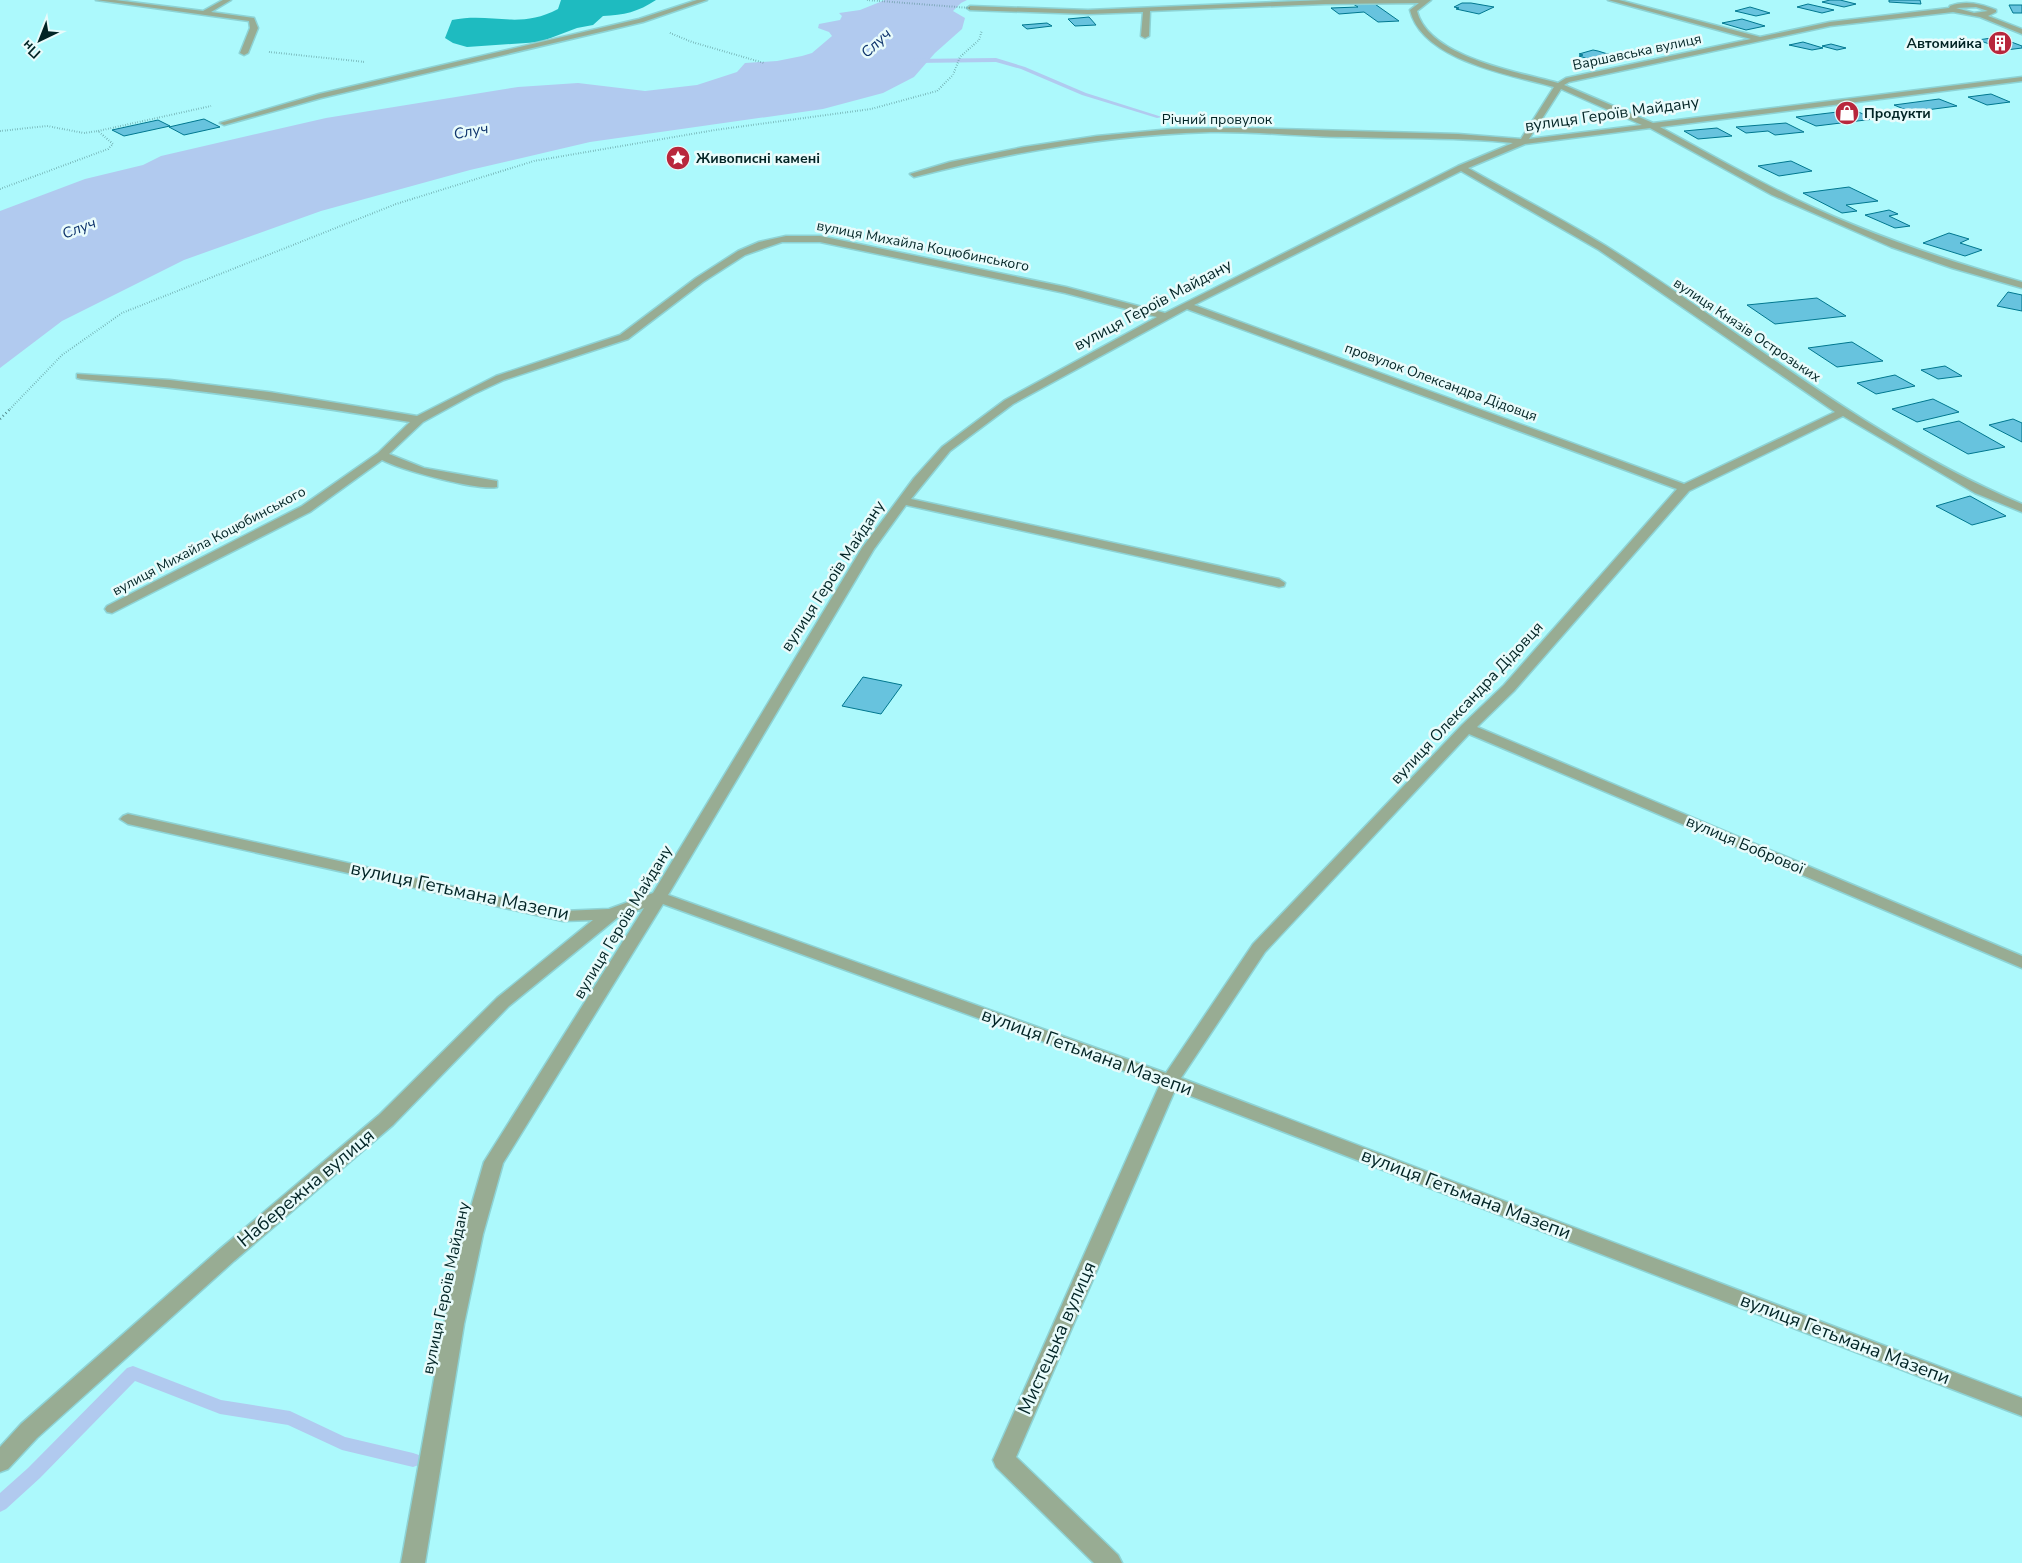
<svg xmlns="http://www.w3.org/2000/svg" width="2022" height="1563" font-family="'Nunito Sans',sans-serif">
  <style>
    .forest { fill: #1ebbc0 }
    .water { fill: #b1caef }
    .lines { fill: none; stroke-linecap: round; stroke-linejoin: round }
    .stream { fill: #b1caef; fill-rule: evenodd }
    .building { fill: #67c3de; stroke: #00778f }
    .minor-casing { stroke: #8dd3d5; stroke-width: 3 }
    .path-far1 { stroke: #568d8f; stroke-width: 2; stroke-dasharray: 0.5 2; stroke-linecap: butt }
    .path { stroke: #568d8f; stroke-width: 2.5; stroke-dasharray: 1 3; stroke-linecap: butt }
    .minor { fill: #98ac93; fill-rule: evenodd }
    .path-bridge { stroke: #568d8f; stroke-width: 2; stroke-dasharray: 0.5 2; stroke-linecap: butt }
    .labels { text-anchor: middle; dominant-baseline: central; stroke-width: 5; stroke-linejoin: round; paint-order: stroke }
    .far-poi-label { font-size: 14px; font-weight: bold; fill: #022425; stroke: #e8fbfb; text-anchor: start }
    .far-street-label { font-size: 14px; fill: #022425; stroke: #e8fbfb }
    .far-water-label { font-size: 15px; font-style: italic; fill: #0e346c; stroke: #e8fbfb }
    .street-label { font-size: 16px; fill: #022425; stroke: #e8fbfb }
    .near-street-label { font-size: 19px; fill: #022425; stroke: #e8fbfb }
  </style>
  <rect width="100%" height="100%" fill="#acf9fc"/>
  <path class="forest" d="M561 0H656C638 12 624 15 603 16L593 25 577 28 540 42 467 47 453 43 445 38 452 20C493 12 518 30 558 9Z"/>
  <path class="water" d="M885 0H967L961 3 953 11 965 18 962 29 935 53 914 77 883 93 823 109 590 142 470 170 321 211 184 260 62 321 0 368V211L85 179 143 165 161 156 326 118 518 87 578 83 645 91 697 85 737 72 745 63 777 61 802 56 812 53 832 36 829 32 818 28 819 24 840 20 842 16 839 13 860 10Z"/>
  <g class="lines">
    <g class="stream">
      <path d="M996 58 1025 67 1086 93 1162 117 1157 118 1082 95 1021 69 996 62 913 63 910 61 913 59Z"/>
      <path d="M133 1366 221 1400 290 1411 345 1437 413 1453 419 1455 421 1460 419 1465 413 1467 342 1450 288 1425 220 1414 135 1381 40 1478 6 1509 0 1512V1493L28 1468 127 1368Z"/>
    </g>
  </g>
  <g class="building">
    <path d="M1830 0H1840L1856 4 1844 7 1822 2Z"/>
    <path d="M1889 0H1920L1921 4 1889 2Z"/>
    <path d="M1372 2 1399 21 1378 22 1364 12 1339 14 1331 8 1358 7 1353 4Z"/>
    <path d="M1462 3H1471L1494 7 1479 14 1456 9 1459 8 1454 7Z"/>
    <path d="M1808 4 1834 10 1822 13 1797 7Z"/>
    <path d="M2009 5H2022V13H2013Z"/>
    <path d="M1750 7 1770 13 1756 16 1735 11Z"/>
    <path d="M1089 17 1096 25 1075 26 1068 19Z"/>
    <path d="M1742 19 1765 26 1746 30 1722 23Z"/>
    <path d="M1047 23 1052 26 1027 29 1022 25Z"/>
    <path d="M1998 37 2022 46V48L2006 50 1978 40Z"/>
    <path d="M1803 42 1823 48 1812 50 1789 45Z"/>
    <path d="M1831 44 1846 48 1837 50 1822 46Z"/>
    <path d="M1593 50 1598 51 1624 59 1605 64 1579 56 1583 55 1579 54Z"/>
    <path d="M1991 94 2010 102 1987 105 1968 97Z"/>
    <path d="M1939 99 1957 106 1911 112 1894 105Z"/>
    <path d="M1854 110 1874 119 1816 126 1796 117Z"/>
    <path d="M204 119 220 127 184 135 169 127Z"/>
    <path d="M158 120 170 126 124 136 112 130Z"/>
    <path d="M1786 123 1804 132 1775 135 1768 131 1746 133 1736 127Z"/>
    <path d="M1717 128 1732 136 1698 139 1684 131Z"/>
    <path d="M1791 161 1812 171 1779 176 1758 166Z"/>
    <path d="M1849 187 1878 201 1846 205 1857 211 1842 213 1803 193Z"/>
    <path d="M1889 210 1898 214 1889 216 1910 226 1895 228 1865 215Z"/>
    <path d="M1949 233 1969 239 1960 243 1982 250 1965 256 1923 243Z"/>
    <path d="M2008 292 2022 295V311L1997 306Z"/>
    <path d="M1817 298 1846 316 1775 324 1747 305Z"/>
    <path d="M1852 342 1883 361 1837 367 1808 348Z"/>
    <path d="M1945 366 1962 376 1938 379 1921 370Z"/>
    <path d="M1895 375 1915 386 1876 394 1857 383Z"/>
    <path d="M1933 399 1959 412 1917 422 1892 409Z"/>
    <path d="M2013 419 2022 423V442L1989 425Z"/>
    <path d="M1959 421 2005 447 1968 454 1923 429Z"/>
    <path d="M1970 496 2006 516 1972 525 1936 506Z"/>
    <path d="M863 677 902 685 881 714 842 706Z"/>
  </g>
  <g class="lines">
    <g class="minor-casing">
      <g id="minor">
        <path d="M96 0H115L203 11 223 0H231L211 12 254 18 258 28 248 53 244 55 240 53 250 28 249 21Z"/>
        <path d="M697 0H707L643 22 321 98 224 125 220 123 319 94 639 19Z"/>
        <path d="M1324 0H1431L1417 11C1428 57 1518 72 1558 83L1566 78 1751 39 1608 0H1619L1760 37 1830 22 1949 8 1950 6C1966 0 1981 4 1996 10V12L1988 16 2022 29V34L1980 17 1953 12 1830 26 1569 82 1564 85 1653 123 2022 77V81L1660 127C1699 148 1737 170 1777 190 1855 230 1938 258 2022 282V288L1952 268 1891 247 1772 195 1650 128 1525 144 1468 168C1513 194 1561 218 1606 246 1744 333 1870 440 2022 504V512L1975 493 1843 416 1689 491 1514 691 1477 727 2022 956V968L1469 734 1265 952 1181 1078 2022 1398V1416L1175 1090 1016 1457 1118 1555 1122 1563H1094L996 1467 993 1460 1160 1084 663 904 503 1163 483 1234 464 1324 425 1563H401L444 1324 463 1234 484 1162 644 908 617 918 509 1006 393 1125 234 1261 37 1438 8 1469 0 1472V1447L21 1424 220 1249 379 1115 497 998 593 920 563 921 128 824 120 819 123 816 128 814 563 911 609 909 653 893 862 548 914 478 942 447 1005 400 1157 317 1065 293 820 242H782L745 255 703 282 628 339 504 380 474 394 423 422 389 454 424 468 497 481V487C478 491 401 470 382 460L310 512 112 613 107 612 105 609 107 606 302 506 378 453 410 422C300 404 192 388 81 379L77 378V374L170 380 269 392 417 416 496 376 620 335 696 278 738 251 759 242 786 236H820L1066 287 1165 313 1458 166 1513 143C1459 137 1404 139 1350 137 1303 137 1257 131 1210 132 1109 135 1011 152 914 177L910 174 950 162 1024 147 1097 136 1172 129 1244 128 1458 134 1521 139 1554 87C1512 75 1422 61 1410 10L1419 3 1325 4 1150 11 1149 36 1145 38 1141 36 1143 12 1088 14 970 10 967 8 970 6 1088 10ZM1976 7 1988 11 1974 13 1956 8ZM1561 89 1642 125 1529 139ZM1461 171 1599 250 1835 412 1684 484 1194 305ZM1187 309 1677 489 1504 685 1462 725 1253 944 1166 1073 668 895 874 549 906 505 1279 587 1284 586 1285 583 1279 579 911 499 950 451 1013 404Z"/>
      </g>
    </g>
    <g class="path-far1">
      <path d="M670 33 692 42 764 63"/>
      <path d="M269 52 365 62"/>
      <path d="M0 131 47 126 84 133 98 131"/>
      <path d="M0 189 108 149 113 144 98 131 211 106"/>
      <path d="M10 409 62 355 122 313 396 204 534 161 715 130 871 109 937 91 953 75 960 57 979 40 982 30"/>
    </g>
    <path class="path" d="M0 419 11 408"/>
    <use href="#minor" class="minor"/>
    <path class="path-bridge" d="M867 0 970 8"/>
  </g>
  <defs>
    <g id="building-disc" transform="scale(1.25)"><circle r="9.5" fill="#b8273c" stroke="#e8fbfb"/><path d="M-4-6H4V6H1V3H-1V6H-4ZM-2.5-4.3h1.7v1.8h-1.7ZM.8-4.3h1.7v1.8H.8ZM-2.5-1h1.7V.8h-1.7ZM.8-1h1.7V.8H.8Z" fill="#fff"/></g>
    <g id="shop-disc" transform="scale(1.25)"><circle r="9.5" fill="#b8273c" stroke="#e8fbfb"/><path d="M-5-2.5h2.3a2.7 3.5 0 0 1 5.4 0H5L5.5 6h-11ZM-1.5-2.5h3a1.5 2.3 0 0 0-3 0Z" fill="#fff"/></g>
    <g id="sight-disc" transform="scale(1.25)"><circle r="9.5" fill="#b8273c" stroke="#e8fbfb"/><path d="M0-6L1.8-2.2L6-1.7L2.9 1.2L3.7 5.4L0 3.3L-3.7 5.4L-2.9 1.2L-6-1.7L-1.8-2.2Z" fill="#fff"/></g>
  </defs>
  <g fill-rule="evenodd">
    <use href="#building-disc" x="2000" y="43"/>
    <use href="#shop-disc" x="1847" y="113"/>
    <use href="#sight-disc" x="678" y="158"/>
  </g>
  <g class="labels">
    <g class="far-poi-label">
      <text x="1982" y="43" text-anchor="end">Автомийка</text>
      <text x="1864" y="113">Продукти</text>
      <text x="696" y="158">Живописні камені</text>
    </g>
    <g class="far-street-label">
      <text transform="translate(1637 52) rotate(-12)">Варшавська вулиця</text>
      <text x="1217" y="119">Річний провулок</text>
      <text transform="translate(923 246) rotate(11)">вулиця Михайла Коцюбинського</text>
      <text transform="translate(1747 330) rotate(34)">вулиця Князів Острозьких</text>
      <text transform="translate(1441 382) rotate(20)">провулок Олександра Дідовця</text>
      <text transform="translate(209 541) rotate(-28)">вулиця Михайла Коцюбинського</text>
    </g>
    <g class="far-water-label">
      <text transform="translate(876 43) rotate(-43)">Случ</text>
      <text transform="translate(471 131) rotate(-11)">Случ</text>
      <text transform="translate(79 228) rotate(-21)">Случ</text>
    </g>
    <g class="street-label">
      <text transform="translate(1612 114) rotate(-8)">вулиця Героїв Майдану</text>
      <text transform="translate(1153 305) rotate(-28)">вулиця Героїв Майдану</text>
      <text transform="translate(833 576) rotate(-57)">вулиця Героїв Майдану</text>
      <text transform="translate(1467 703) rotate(-47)">вулиця Олександра Дідовця</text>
      <text transform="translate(1745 845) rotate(23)">вулиця Бобрової</text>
      <text transform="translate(623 922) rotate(-59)">вулиця Героїв Майдану</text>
      <text transform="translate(446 1288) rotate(-78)">вулиця Героїв Майдану</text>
    </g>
    <g class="near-street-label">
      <text transform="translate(460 891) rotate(12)">вулиця Гетьмана Мазепи</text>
      <text transform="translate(1087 1052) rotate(20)">вулиця Гетьмана Мазепи</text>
      <text transform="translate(306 1188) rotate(-40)">Набережна вулиця</text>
      <text transform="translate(1466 1194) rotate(21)">вулиця Гетьмана Мазепи</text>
      <text transform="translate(1057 1338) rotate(-66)">Мистецька вулиця</text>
      <text transform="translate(1845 1339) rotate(21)">вулиця Гетьмана Мазепи</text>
    </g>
  </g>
  <g transform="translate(40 40) rotate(223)" stroke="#e8fbfb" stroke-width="4" paint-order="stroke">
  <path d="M0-4L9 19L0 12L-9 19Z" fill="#022425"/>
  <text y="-8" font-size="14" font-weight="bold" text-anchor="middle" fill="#022425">Пн</text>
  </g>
</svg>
